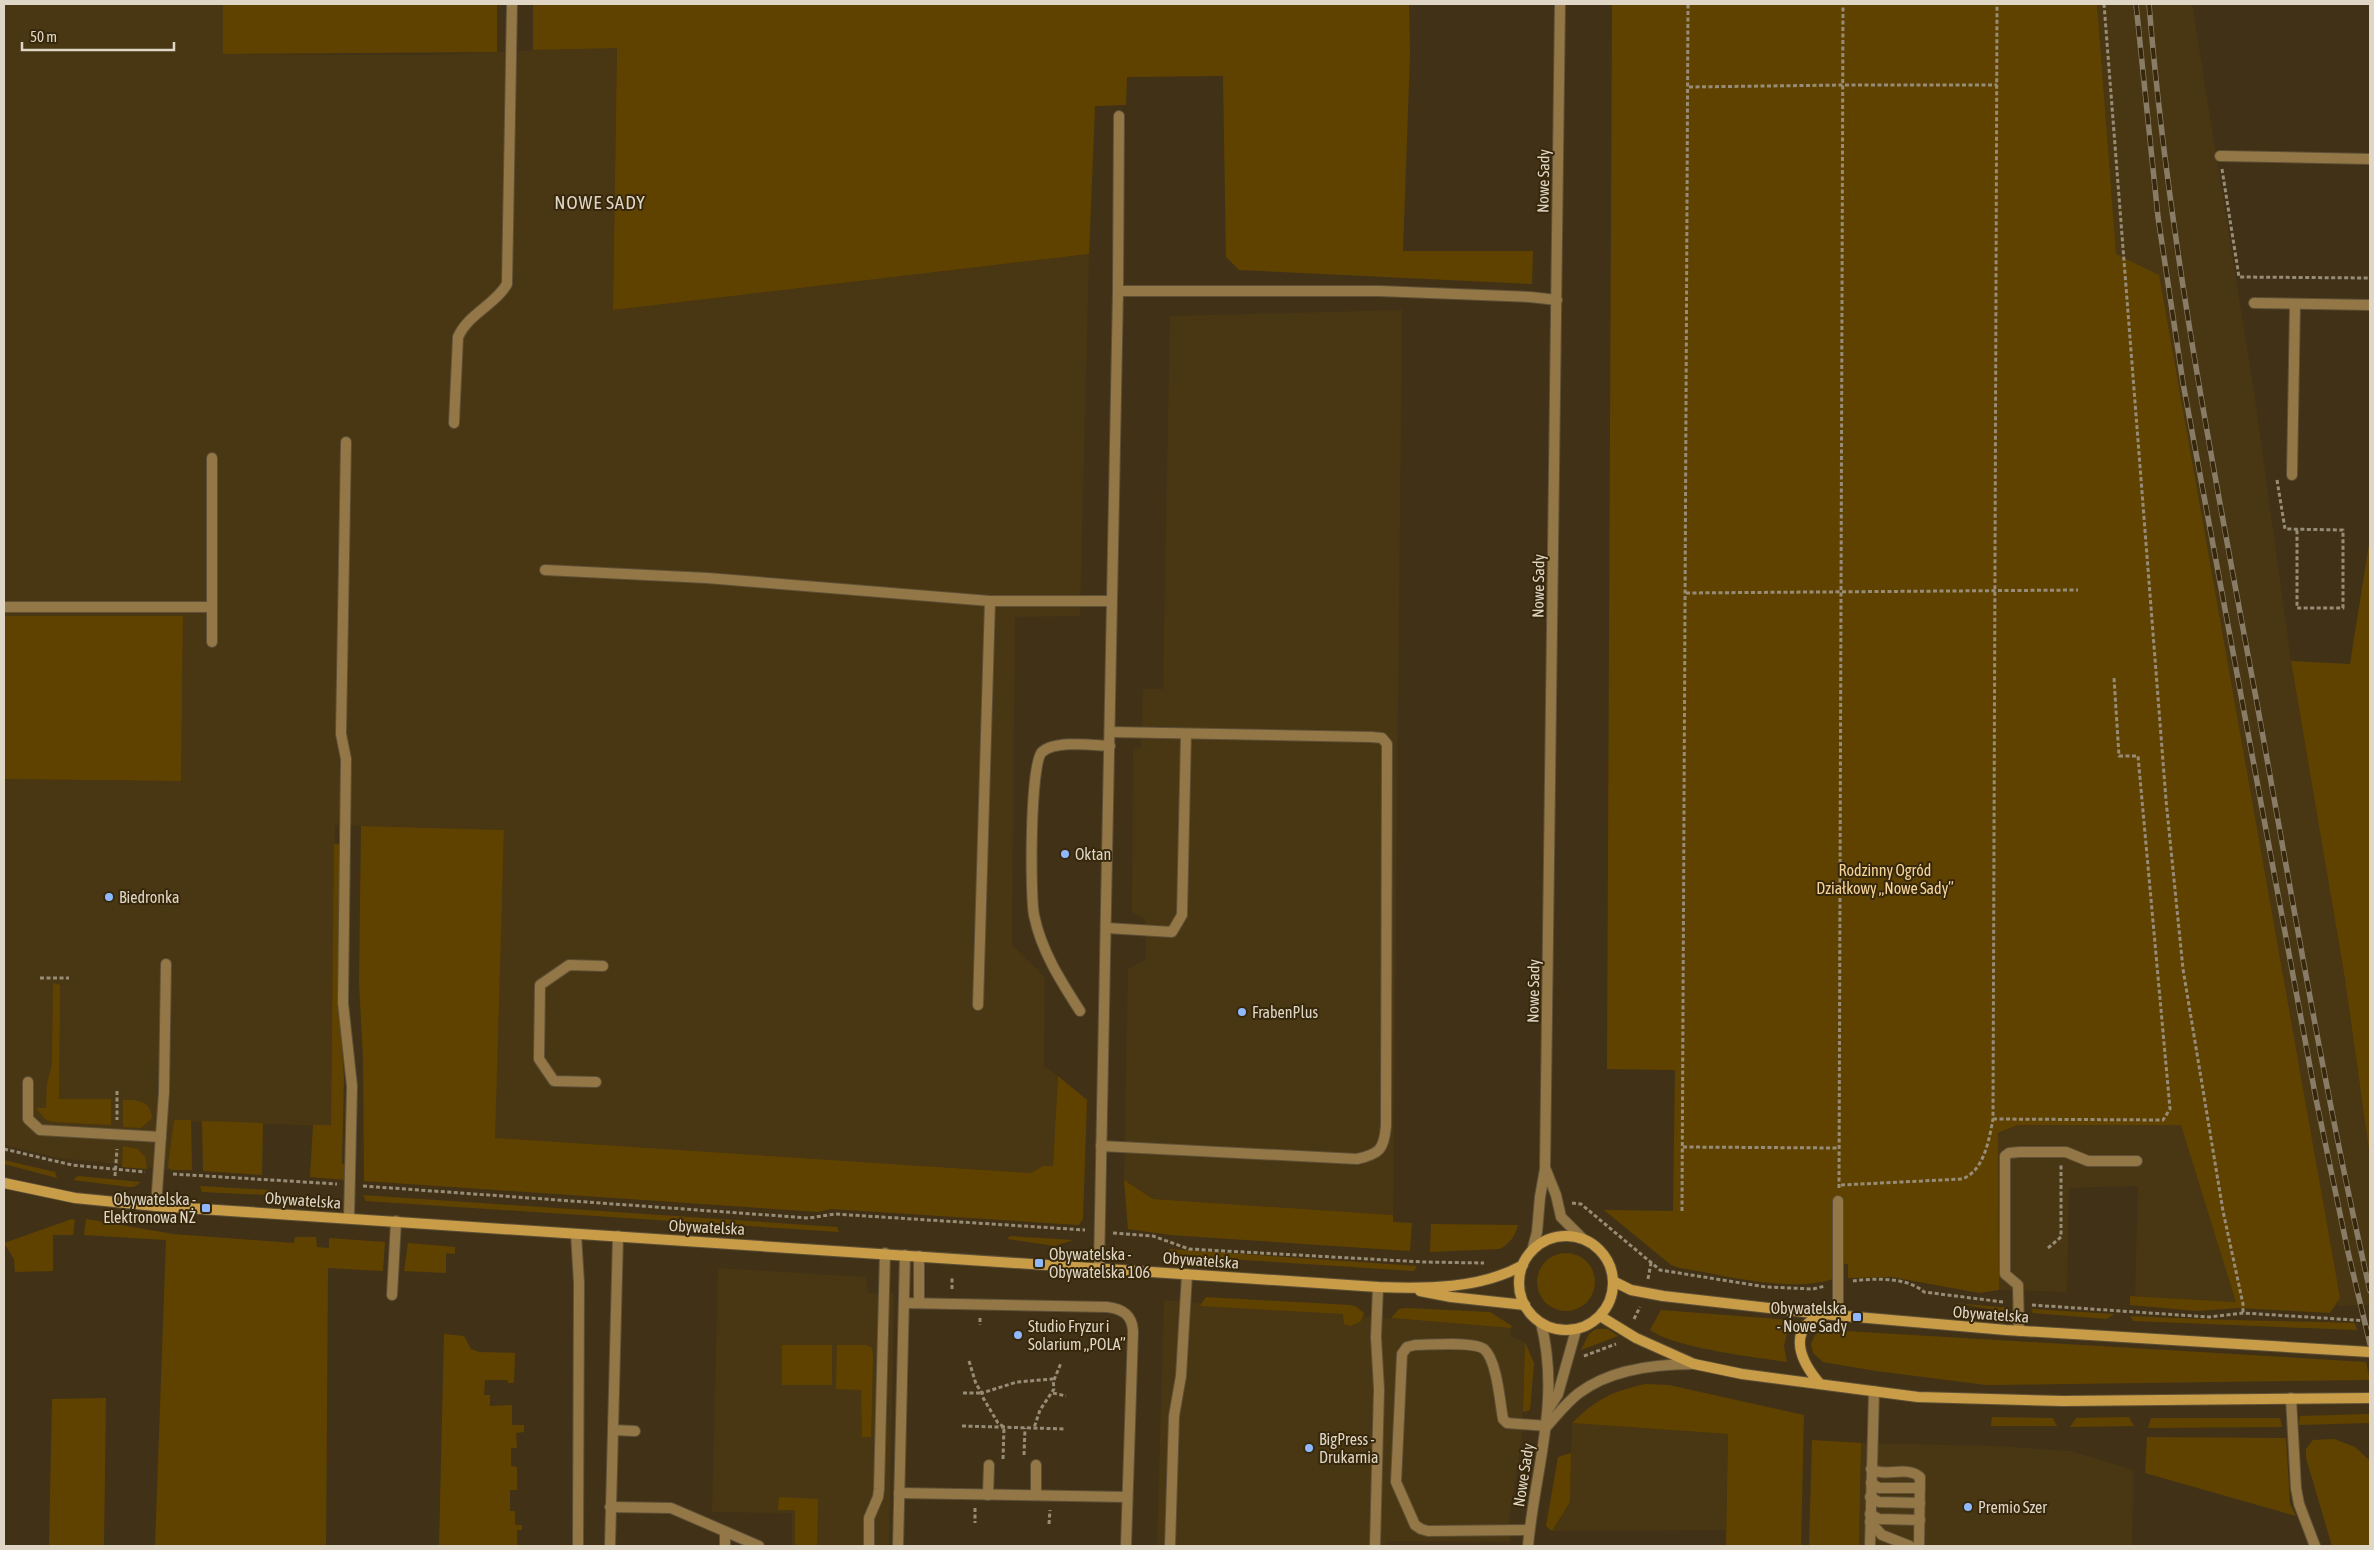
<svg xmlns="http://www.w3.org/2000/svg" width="2374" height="1550" font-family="'Asap Condensed',sans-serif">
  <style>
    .built { fill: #493613 }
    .green { fill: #604200 }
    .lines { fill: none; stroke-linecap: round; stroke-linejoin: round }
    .lane-casing { stroke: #5d5036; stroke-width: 12 }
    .street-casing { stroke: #5d5036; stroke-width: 12 }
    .secondary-casing { stroke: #5d5036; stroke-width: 12 }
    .path { stroke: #978c77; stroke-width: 3; stroke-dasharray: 4 2.5; stroke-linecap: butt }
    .lane { stroke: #947746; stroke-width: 10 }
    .street { stroke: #947746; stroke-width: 10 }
    .secondary { stroke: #c99c48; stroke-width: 10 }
    .rail-casing { stroke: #887c66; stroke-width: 5.5 }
    .rail { stroke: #37280c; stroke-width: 4; stroke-dasharray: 11; stroke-linecap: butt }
    .poi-dot { fill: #8fb8fd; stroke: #37280c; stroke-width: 2 }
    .labels { text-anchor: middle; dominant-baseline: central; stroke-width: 4; stroke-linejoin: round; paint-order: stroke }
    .street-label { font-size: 16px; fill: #dfd6c6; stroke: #37280c }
    .poi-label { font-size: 16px; fill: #dfd6c6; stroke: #37280c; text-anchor: start }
    .park-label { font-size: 16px; fill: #f6d49b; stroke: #37280c }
    .quarter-label { font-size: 19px; letter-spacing: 1px; fill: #dfd6c6; stroke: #37280c }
  </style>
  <rect width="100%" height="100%" fill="#413217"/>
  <g class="built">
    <path d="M4 4H223V54L426 55 617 47 613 310 1089 254 1080 616 1015 617 1012 945 1045 977 1044 1066 1058 1076 1053 1166H1043L1031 1173 494 1138 504 830 335 825 331 1126 174 1121 172 1170 59 1158 4 1145V779L181 781 183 616H4Z"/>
    <path d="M2097 4H2192L2254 391 2291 661 2345 979 2370 1157V1305L2338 1306 2300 1124 2182 1125 2237 1302 2135 1296 2138 1186 2069 1188 2067 1292 1999 1290 1998 1134 2018 1125H2181Z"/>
    <path d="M1402 310 1393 1215 1153 1199 1124 1180 1128 969 1146 959V920L1132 912 1133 749 1141 748 1143 689H1163L1170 316Z"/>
    <path d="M718 1268 866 1277 868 1293H894L889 1546H792V1513L712 1512Z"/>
    <path d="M1164 1300 1511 1328 1510 1336 1525 1342 1522 1434 1509 1521 1510 1542 1387 1541V1546H1157Z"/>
    <path d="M1572 1423 1728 1434 1726 1530 1552 1531 1570 1502Z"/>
    <path d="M1861 1443 1996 1446 2071 1451 2134 1470 2132 1546H1859Z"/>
  </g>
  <g class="green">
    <path d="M223 4H497V52L223 54Z"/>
    <path d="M533 4H1409L1410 54 1403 251H1533L1532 284 1239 270 1226 257 1223 76 1127 77 1126 105 1095 106 1089 254 613 310 617 48 533 50Z"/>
    <path d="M1612 4H2097L2116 254 2159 275 2340 1298 2330 1313 2239 1308 2197 1311 2130 1305V1296L2236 1302 2181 1125H2018L1998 1133 1999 1290 1979 1293 1892 1277 1848 1278V1264L1833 1263V1279C1791 1293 1724 1275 1680 1268L1671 1265 1604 1210 1673 1211 1675 1070 1607 1069Z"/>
    <path d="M2370 538V1157L2345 979 2291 661 2350 664Z"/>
    <path d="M4 616H183L181 781 4 779Z"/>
    <path d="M361 826 504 830 495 1138 1031 1173 1043 1166H1053L1058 1076 1087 1100 1083 1219 1079 1225 831 1209 818 1212 364 1181 363 1058 359 983Z"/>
    <path d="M334 844H339V1009L344 1078 342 1163 345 1165V1180L310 1177 313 1125H331Z"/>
    <path d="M53 983 60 985 59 1099H111V1125L52 1122 45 1119 36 1108H46L47 1084 52 1064Z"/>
    <path d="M123 1100C138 1100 150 1100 152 1118L141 1128 123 1127Z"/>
    <path d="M174 1120H191L192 1170H172L168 1167Z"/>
    <path d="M202 1121 263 1123 262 1175 203 1171Z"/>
    <path d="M123 1146 138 1149 145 1157 147 1169 122 1167Z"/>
    <path d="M4 1160 55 1172 57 1178 4 1164Z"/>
    <path d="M78 1176 141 1182 134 1187H129L73 1180Z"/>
    <path d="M1124 1180 1153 1199 1393 1215V1222L1412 1223 1410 1251 1170 1235 1128 1229Z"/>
    <path d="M200 1186 271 1190 269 1195 202 1192Z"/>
    <path d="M363 1195 837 1227 839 1232 366 1201Z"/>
    <path d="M72 1219 75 1220 73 1235H53V1271L15 1272 14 1259 4 1243Z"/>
    <path d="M86 1219 173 1234 294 1243 295 1237H316L317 1247 329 1248V1238L385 1242 383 1271 328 1268 326 1546H155L166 1240 84 1235Z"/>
    <path d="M1431 1224 1518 1225C1515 1236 1510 1244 1499 1249L1430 1252Z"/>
    <path d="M1010 1236 1073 1240 1055 1246 1007 1239Z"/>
    <path d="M408 1243 455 1247V1254L446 1253V1273L404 1271Z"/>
    <path d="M1170 1249 1417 1266 1414 1271 1166 1255Z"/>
    <circle cx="1566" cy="1282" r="29"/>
    <path d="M1206 1297 1350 1305 1355 1306 1364 1313 1361 1321 1351 1326 1344 1324 1343 1314 1200 1306Z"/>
    <path d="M1955 1303 2010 1308 2008 1310 2001 1311Z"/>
    <path d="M1406 1308 1490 1312 1512 1326 1511 1328 1391 1318 1399 1309Z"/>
    <path d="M2031 1309 2114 1314 2107 1319 2033 1313Z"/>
    <path d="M1661 1310 1790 1320 1784 1346 1787 1362C1754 1357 1675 1348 1650 1330Z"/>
    <path d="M2130 1316C2205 1320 2280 1321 2355 1323L2357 1330 2133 1321Z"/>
    <path d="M1596 1329H1608L1618 1336 1581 1350 1589 1334Z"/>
    <path d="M1829 1330 2366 1362 2370 1380 1986 1385 1876 1371 1823 1362 1813 1353 1811 1344 1815 1335 1821 1331Z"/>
    <path d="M444 1334 464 1336 471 1349 479 1352 515 1353 514 1383H508V1380H485L484 1395H490V1406L512 1405V1425H524V1432L516 1433 517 1448H511V1466L517 1467V1490H510V1511H515V1525H522V1530H517V1546H439Z"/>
    <path d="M1525 1342 1534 1363 1530 1410 1523 1412Z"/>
    <rect x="782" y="1345" width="50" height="40"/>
    <path d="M837 1345H866L872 1348 873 1357 871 1437H862L861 1390 836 1389Z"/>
    <path d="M1646 1384 1669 1385 1804 1415 1801 1546H1726L1728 1434 1572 1423C1597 1399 1612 1391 1646 1384Z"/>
    <path d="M106 1398 104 1546H49L52 1399Z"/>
    <path d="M2370 1414V1423L2299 1425 2300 1416Z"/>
    <path d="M1992 1417 2053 1418 2057 1426H1991Z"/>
    <path d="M2129 1417 2134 1426 2070 1427 2076 1418Z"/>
    <path d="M2151 1418H2280L2282 1427 2148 1428Z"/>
    <path d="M2147 1437 2286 1438 2290 1504 2296 1516 2145 1473Z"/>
    <path d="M2334 1439 2355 1447 2370 1461V1546H2332L2306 1458V1449L2313 1440Z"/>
    <path d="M1812 1440 1861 1443 1859 1546H1809Z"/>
    <path d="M1571 1453 1570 1502 1552 1531 1546 1526 1558 1457Z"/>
    <path d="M779 1497 818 1499 817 1546H795V1510H778Z"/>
  </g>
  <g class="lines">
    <g class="lane-casing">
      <g id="lane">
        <path d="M2220 156 2370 159"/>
        <path d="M1118 291 1119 116"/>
        <path d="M2254 303 2370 305"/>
        <path d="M454 423 458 337C468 314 495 305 507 284L512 4"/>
        <path d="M346 442 341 734 346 759 343 1003 352 1086 349 1218"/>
        <path d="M212 458V642"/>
        <path d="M2292 475 2295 304"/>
        <path d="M545 570 707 578 990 601H1111"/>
        <path d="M4 607H212"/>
        <path d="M1107 928 1172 932 1182 915 1186 734"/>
        <path d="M978 1005 990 601"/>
        <path d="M1080 1011C1060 980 1041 950 1034 915 1030 894 1030 763 1042 752 1055 740 1093 745 1110 746"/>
        <path d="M28 1082V1119L40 1130 161 1137"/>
        <path d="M596 1082 554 1081 539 1059 540 985 569 965 603 966"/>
        <path d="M1101 1146 1357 1159C1380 1154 1384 1149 1386 1126L1387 744 1382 738 1371 737 1110 732"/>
        <path d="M156 1206 164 1092 166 964"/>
        <path d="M576 1234 579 1283 578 1546"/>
        <path d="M392 1295 396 1221"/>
        <path d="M904 1303 1107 1307C1123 1309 1132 1315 1133 1331L1126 1546"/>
        <path d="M919 1303V1256"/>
        <path d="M1838 1316V1201"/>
        <path d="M2019 1331 2018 1285 2005 1274V1156L2009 1153 2019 1152H2066L2088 1161H2137"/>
        <path d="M2291 1398 2296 1488 2299 1504 2315 1546"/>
        <path d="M613 1430 635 1431"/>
        <path d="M1871 1469C1886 1478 1906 1465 1920 1477L1919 1546"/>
        <path d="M1871 1483 1879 1488H1920"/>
        <path d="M899 1493 1127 1497"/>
        <path d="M988 1495 989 1465"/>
        <path d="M1036 1495V1465"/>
        <path d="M1870 1497 1879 1502 1920 1503"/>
        <path d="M610 1507 671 1508 759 1546"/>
        <path d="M1870 1514 1879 1519 1920 1520"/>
        <path d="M1870 1522 1882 1535 1910 1546"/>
        <path d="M1529 1530 1428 1531 1421 1529 1415 1525 1396 1482 1402 1354 1407 1347 1415 1345C1430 1345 1473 1341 1484 1349 1497 1360 1500 1403 1503 1419L1507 1423 1547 1426"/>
        <path d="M725 1532V1546"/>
        <path d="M610 1546 618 1236"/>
        <path d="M869 1546V1518L878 1497 879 1489 885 1253"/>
        <path d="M898 1546 905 1255"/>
        <path d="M1170 1546 1174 1416 1181 1376 1187 1274"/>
        <path d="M1375 1546 1379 1389 1376 1337 1378 1287"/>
        <path d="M1870 1546 1874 1391"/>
      </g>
    </g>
    <g class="street-casing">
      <g id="street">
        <path d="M1546 1170 1556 1195 1561 1217 1583 1239"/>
        <path d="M1532 1251 1537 1232 1540 1197 1545 1169 1560 4"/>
        <path d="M1099 1267 1118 291H1379L1530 297 1557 300"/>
        <path d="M1549 1408 1558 1394 1576 1330"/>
        <path d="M1547 1426C1557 1415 1567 1402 1579 1393 1611 1369 1656 1364 1694 1364"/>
        <path d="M1528 1546C1535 1468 1561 1402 1541 1323"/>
      </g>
    </g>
    <g class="secondary-casing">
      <g id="secondary">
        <path d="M4 1183 75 1198 156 1206 1378 1287C1425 1289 1481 1289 1523 1265"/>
        <circle cx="1566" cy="1283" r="47"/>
        <path d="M1613 1281 1631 1290 1663 1296 1822 1314 2006 1330 2370 1352"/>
        <path d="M1420 1291 1451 1297 1525 1305"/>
        <path d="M1600 1316 1636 1338 1694 1364 1742 1374 1918 1397 2063 1401 2370 1398"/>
        <path d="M1820 1384C1802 1363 1785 1331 1821 1315"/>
      </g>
    </g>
    <g class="path">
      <path d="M2104 4 2166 800 2183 969 2223 1211 2243 1304V1313"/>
      <path d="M1689 87 1843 85H1997"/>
      <path d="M2222 169 2239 277 2370 278"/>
      <path d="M2277 480 2285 529 2343 530V608H2297V529"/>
      <path d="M1686 593 2078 590"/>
      <path d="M40 978H69"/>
      <path d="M117 1091V1120"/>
      <path d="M1993 1119 2163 1120 2170 1109 2138 756H2119L2114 678"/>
      <path d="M1683 1147 1839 1148"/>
      <path d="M4 1149 72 1165 145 1172"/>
      <path d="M173 1174 337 1184"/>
      <path d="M115 1176 117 1149"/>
      <path d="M1841 1185 1962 1179C1984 1171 1989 1140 1993 1119L1997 4"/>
      <path d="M363 1186 809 1218 835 1214 1085 1230"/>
      <path d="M1839 1188 1843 4"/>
      <path d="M1572 1203 1581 1204 1660 1270 1766 1287 1813 1289 1825 1286"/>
      <path d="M1682 1211 1688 4"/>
      <path d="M1113 1233 1153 1236 1189 1249 1423 1262 1484 1263"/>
      <path d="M2048 1248 2061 1237V1165"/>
      <path d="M1648 1279 1651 1263"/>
      <path d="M1853 1281C1875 1278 1907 1277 1924 1292L2003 1302"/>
      <path d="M952 1289V1277"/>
      <path d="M2032 1305 2209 1317 2243 1313 2370 1321"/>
      <path d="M980 1318V1325"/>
      <path d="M1634 1319 1640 1307"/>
      <path d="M1053 1327V1319"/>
      <path d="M1584 1356 1616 1344"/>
      <path d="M969 1361 976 1384 982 1393"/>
      <path d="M1054 1380 1061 1363"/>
      <path d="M963 1393H982"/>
      <path d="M1053 1393 1066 1396"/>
      <path d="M962 1426 1066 1429"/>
      <path d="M1024 1455 1025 1428"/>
      <path d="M1003 1459 1004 1427 998 1423 982 1396V1393L1017 1382 1053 1379 1054 1389 1040 1410 1034 1428"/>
      <path d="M975 1508V1523"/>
      <path d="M1049 1524 1050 1510"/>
    </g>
    <use href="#lane" class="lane"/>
    <use href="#street" class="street"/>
    <use href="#secondary" class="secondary"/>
    <g class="rail-casing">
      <g id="rail">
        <path d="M2136 4 2158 217 2183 383 2316 1099 2348 1252 2370 1344"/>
        <path d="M2149 4C2168 238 2213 467 2256 698 2292 896 2325 1095 2370 1291"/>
      </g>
    </g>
    <use href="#rail" class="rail"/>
  </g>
  <g class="poi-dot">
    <circle cx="1065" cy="854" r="5"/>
    <circle cx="109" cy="897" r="5"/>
    <circle cx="1242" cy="1012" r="5"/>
    <rect x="201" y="1203" width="10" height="10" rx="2.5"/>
    <rect x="1034" y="1258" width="10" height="10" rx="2.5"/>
    <rect x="1852" y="1312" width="10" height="10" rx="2.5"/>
    <circle cx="1018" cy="1335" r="5"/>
    <circle cx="1309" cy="1448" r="5"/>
    <circle cx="1968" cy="1507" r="5"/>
  </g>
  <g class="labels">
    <g class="street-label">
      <text transform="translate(1543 181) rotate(-89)">Nowe Sady</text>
      <text transform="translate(1538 586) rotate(-89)">Nowe Sady</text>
      <text transform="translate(1533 991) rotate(-89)">Nowe Sady</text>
      <text transform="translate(303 1200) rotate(4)">Obywatelska</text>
      <text transform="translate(707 1227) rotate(3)">Obywatelska</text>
      <text transform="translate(1201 1260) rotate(4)">Obywatelska</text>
      <text transform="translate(1991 1314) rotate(4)">Obywatelska</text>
      <text transform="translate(1523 1475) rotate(-81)">Nowe Sady</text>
    </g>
    <g class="poi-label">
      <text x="1075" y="854">Oktan</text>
      <text x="119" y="897">Biedronka</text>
      <text x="1252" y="1012">FrabenPlus</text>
      <text x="196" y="1199" text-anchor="end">Obywatelska -<tspan x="196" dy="18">Elektronowa NŻ</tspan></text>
      <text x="1049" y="1254">Obywatelska -<tspan x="1049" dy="18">Obywatelska 106</tspan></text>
      <text x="1847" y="1308" text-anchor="end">Obywatelska<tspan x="1847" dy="18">- Nowe Sady</tspan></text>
      <text x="1028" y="1326">Studio Fryzur i<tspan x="1028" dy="18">Solarium „POLA”</tspan></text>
      <text x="1319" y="1439">BigPress -<tspan x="1319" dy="18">Drukarnia</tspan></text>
      <text x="1978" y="1507">Premio Szer</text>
    </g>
    <g class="park-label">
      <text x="1885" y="870">Rodzinny Ogród<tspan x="1885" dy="18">Działkowy „Nowe Sady”</tspan></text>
    </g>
    <g class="quarter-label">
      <text x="600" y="202">NOWE SADY</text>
    </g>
  </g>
  <rect width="2374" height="1550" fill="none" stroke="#dfd6c6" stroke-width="10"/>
  <path d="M22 42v8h152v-8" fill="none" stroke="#dfd6c6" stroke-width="2.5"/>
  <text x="30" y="42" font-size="15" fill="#dfd6c6" stroke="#37280c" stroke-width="4" paint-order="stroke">50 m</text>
</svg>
